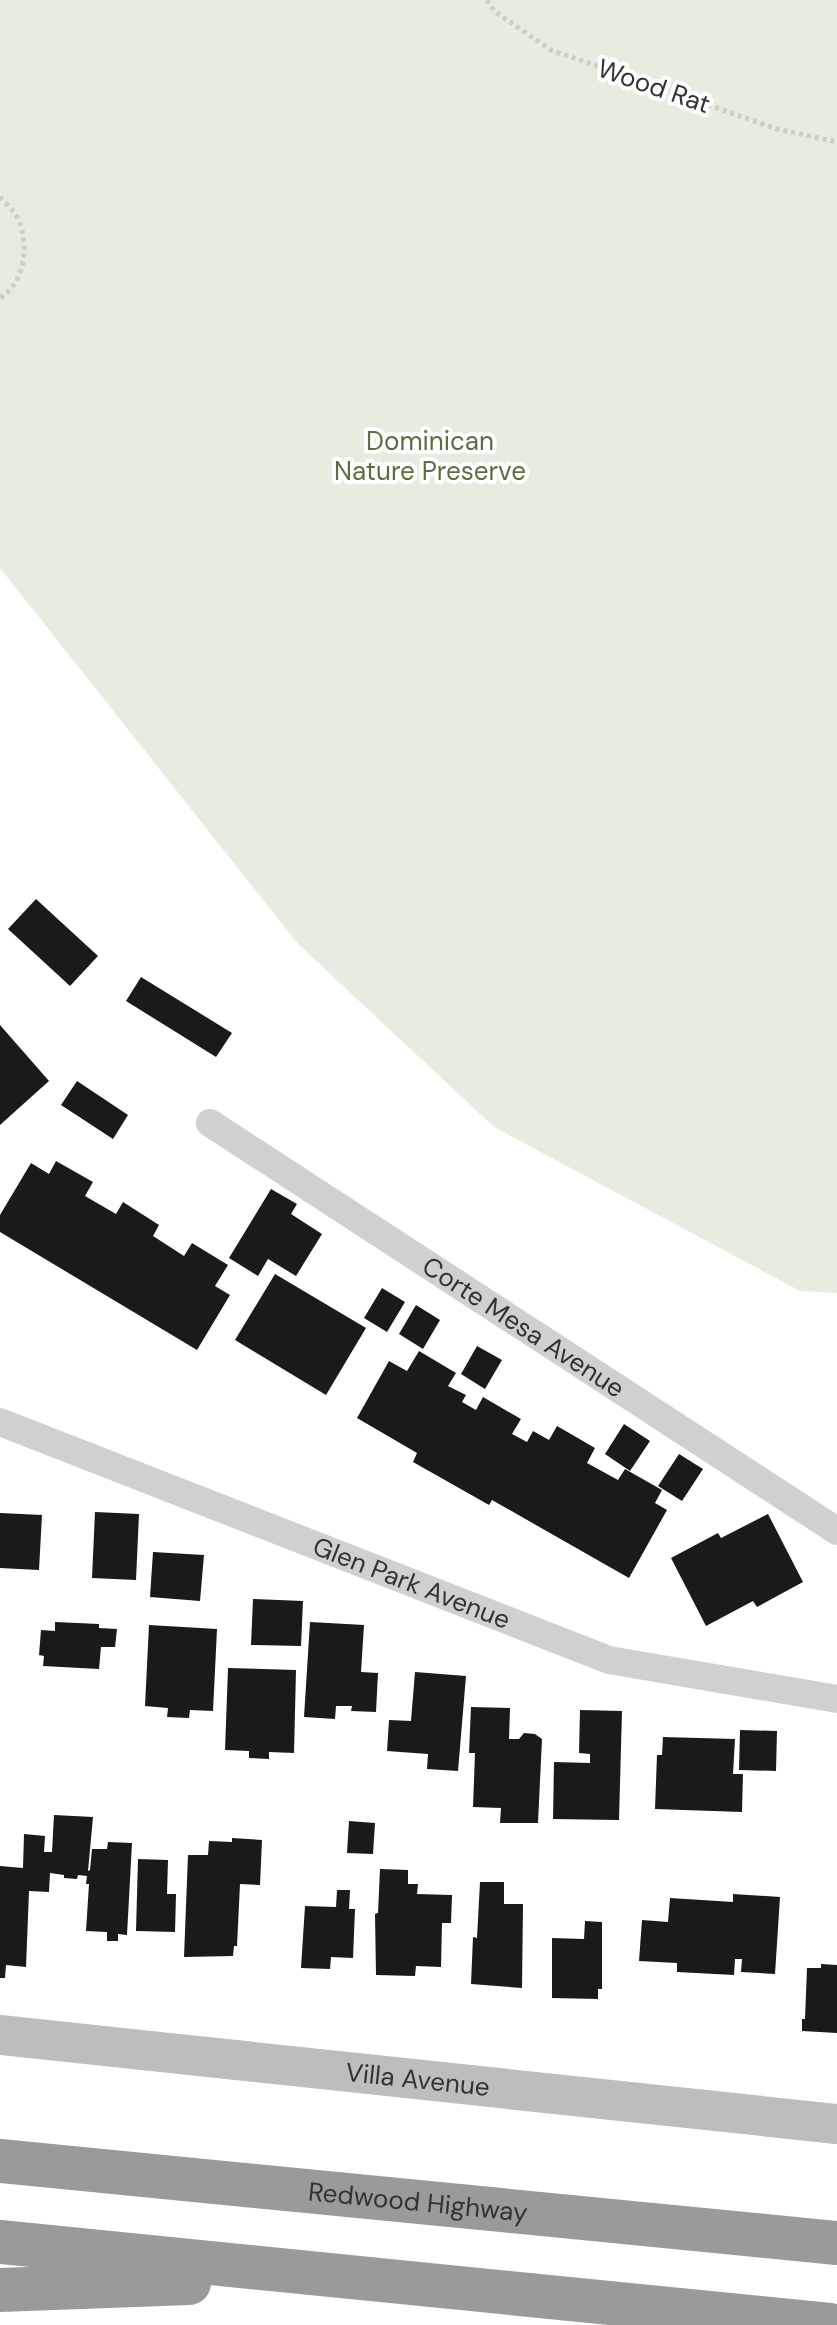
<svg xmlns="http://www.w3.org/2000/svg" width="837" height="2325" font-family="'DM Sans',sans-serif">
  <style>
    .green { fill: #e6ecdf }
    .building { fill: #1a1a1a }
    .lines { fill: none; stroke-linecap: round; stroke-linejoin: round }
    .path { stroke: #cdcdcd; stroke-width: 5; stroke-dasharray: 4 4; stroke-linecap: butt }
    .street { stroke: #d0d0d0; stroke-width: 28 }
    .secondary { stroke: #bdbdbd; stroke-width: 40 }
    .highway { stroke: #9a9a9a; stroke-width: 44 }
    .labels { text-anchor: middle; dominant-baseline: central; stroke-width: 8; stroke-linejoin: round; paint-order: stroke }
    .street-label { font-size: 26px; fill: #333; stroke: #fff }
    .park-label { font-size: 26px; fill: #56703f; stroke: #fff }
  </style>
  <rect width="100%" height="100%" fill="#fff"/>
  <path class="green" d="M0 0H837V1293L800 1291 494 1127 298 944 0 568Z"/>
  <g class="building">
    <path d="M36 899 98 956 70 986 8 929Z"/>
    <path d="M141 977 232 1033 216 1057 126 1001Z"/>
    <path d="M0 1025 49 1081 0 1125Z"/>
    <path d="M77 1081 128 1115 113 1139 61 1105Z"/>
    <path d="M56 1161 93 1182 85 1196 116 1214 123 1202 159 1225 153 1236 184 1256 192 1243 228 1265 215 1286 230 1295 197 1350 0 1232V1215L31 1163 49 1174Z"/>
    <path d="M271 1189 297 1204 291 1214 322 1234 296 1276 268 1259 258 1276 229 1258Z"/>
    <path d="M275 1274 366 1328 326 1395 235 1340Z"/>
    <path d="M382 1288 405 1302 387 1332 364 1318Z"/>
    <path d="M416 1305 440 1320 423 1349 399 1334Z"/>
    <path d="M477 1346 502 1360 485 1389 461 1374Z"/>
    <path d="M419 1351 456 1373 448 1386 466 1395 462 1402 476 1410 483 1397 521 1419 512 1434 527 1442 533 1431 549 1440 557 1426 595 1448 587 1463 618 1480 625 1469 662 1490 655 1503 667 1510 629 1578 492 1500 489 1505 413 1462 417 1453 357 1418 389 1361 407 1371Z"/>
    <path d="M624 1424 650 1441 630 1471 605 1454Z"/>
    <path d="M679 1454 703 1469 682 1501 658 1486Z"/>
    <path d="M95 1512 139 1514 136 1580 92 1578Z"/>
    <path d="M0 1513 42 1515 39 1570 0 1568Z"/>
    <path d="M768 1514 803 1582 757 1607 753 1601 706 1626 671 1558 718 1533 721 1538Z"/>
    <path d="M153 1552 204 1555 200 1601 150 1597Z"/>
    <path d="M253 1599 303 1601 301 1646 251 1645Z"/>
    <path d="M55 1622 99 1624V1628L117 1629 115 1647H101L99 1669 43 1666 44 1656 39 1655 41 1630 55 1631Z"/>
    <path d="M310 1622 364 1625 361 1672 378 1673 376 1712 351 1711 352 1706H336L335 1719 304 1717Z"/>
    <path d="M149 1625 217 1629 213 1711 190 1710 189 1718 167 1717 168 1708 145 1706Z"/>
    <path d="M228 1668 296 1670 294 1753 269 1752V1759L249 1758V1751L225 1750Z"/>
    <path d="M415 1672 466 1676 458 1771 427 1769 428 1754 387 1751 389 1720 411 1721Z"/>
    <path d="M471 1707 510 1708 509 1739H519L524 1733 535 1734 542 1739 538 1823H500L501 1808 473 1807 475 1753H469Z"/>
    <path d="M580 1710 622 1711 619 1820 553 1819 554 1762 590 1763V1754L579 1753Z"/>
    <path d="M740 1730 777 1731 776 1771 739 1770Z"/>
    <path d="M663 1737 735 1739 733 1774H743L742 1812 655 1809 657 1755H662Z"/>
    <path d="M54 1815 93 1817 88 1871 90 1870 92 1849H107L108 1842 132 1843 127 1935 118 1934V1941H107V1932L86 1931 89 1884H86L87 1876 78 1875 77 1879 64 1878V1875L50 1873 49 1892 29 1891 26 1967 6 1965 5 1978H0V1866L23 1868 24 1834 45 1836 44 1852H52Z"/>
    <path d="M349 1821 375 1823 373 1854 347 1853Z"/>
    <path d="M232 1838 262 1840 260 1885 240 1884 237 1946H234L233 1956 184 1957 188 1855H208L209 1841 232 1842Z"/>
    <path d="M138 1859 168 1860 167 1894H176L175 1932 136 1931Z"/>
    <path d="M380 1869 408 1870V1884H418L417 1894 452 1895 451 1923H442L441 1967 416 1966 415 1976 376 1975 375 1914 378 1913Z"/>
    <path d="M480 1882H504V1904H523L522 1988 471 1984 473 1937 477 1938Z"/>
    <path d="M337 1890H350L349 1909H355L353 1958 331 1957 330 1969 301 1968 305 1906 336 1907Z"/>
    <path d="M733 1894 780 1897 775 1974 741 1972 742 1959H735L734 1975 677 1972V1963L639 1961 642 1920 668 1922 670 1898 733 1902Z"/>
    <path d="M585 1921 602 1922V1989H598V1999L552 1998V1938L584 1939Z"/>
    <path d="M821 1964 837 1965V2033L802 2031V2019H805L807 1968H821Z"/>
  </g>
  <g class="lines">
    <g class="path">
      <path d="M487 0 494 11 551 50 777 129 837 142"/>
      <path d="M0 197C5 203 13 209 17 217 30 243 26 282 0 298"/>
    </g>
    <g class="street">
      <path id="s1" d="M210 1123 837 1531"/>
      <path id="s2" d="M0 1422 609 1660 837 1699"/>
    </g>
    <path class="secondary" id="s3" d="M0 2035 837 2124"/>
    <g class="highway">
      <path id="s4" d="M0 2161 837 2243"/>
      <path d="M0 2242 830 2325"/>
      <path d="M0 2290 189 2283"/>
    </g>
  </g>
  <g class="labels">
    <g class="street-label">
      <text transform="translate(654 86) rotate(19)">Wood Rat</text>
      <text stroke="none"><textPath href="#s1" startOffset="374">Corte Mesa Avenue</textPath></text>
      <text stroke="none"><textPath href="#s2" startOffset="442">Glen Park Avenue</textPath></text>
      <text stroke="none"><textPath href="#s3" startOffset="420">Villa Avenue</textPath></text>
      <text stroke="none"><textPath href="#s4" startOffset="420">Redwood Highway</textPath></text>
    </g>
    <g class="park-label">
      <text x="430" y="441">Dominican<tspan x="430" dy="30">Nature Preserve</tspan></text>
    </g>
  </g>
</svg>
